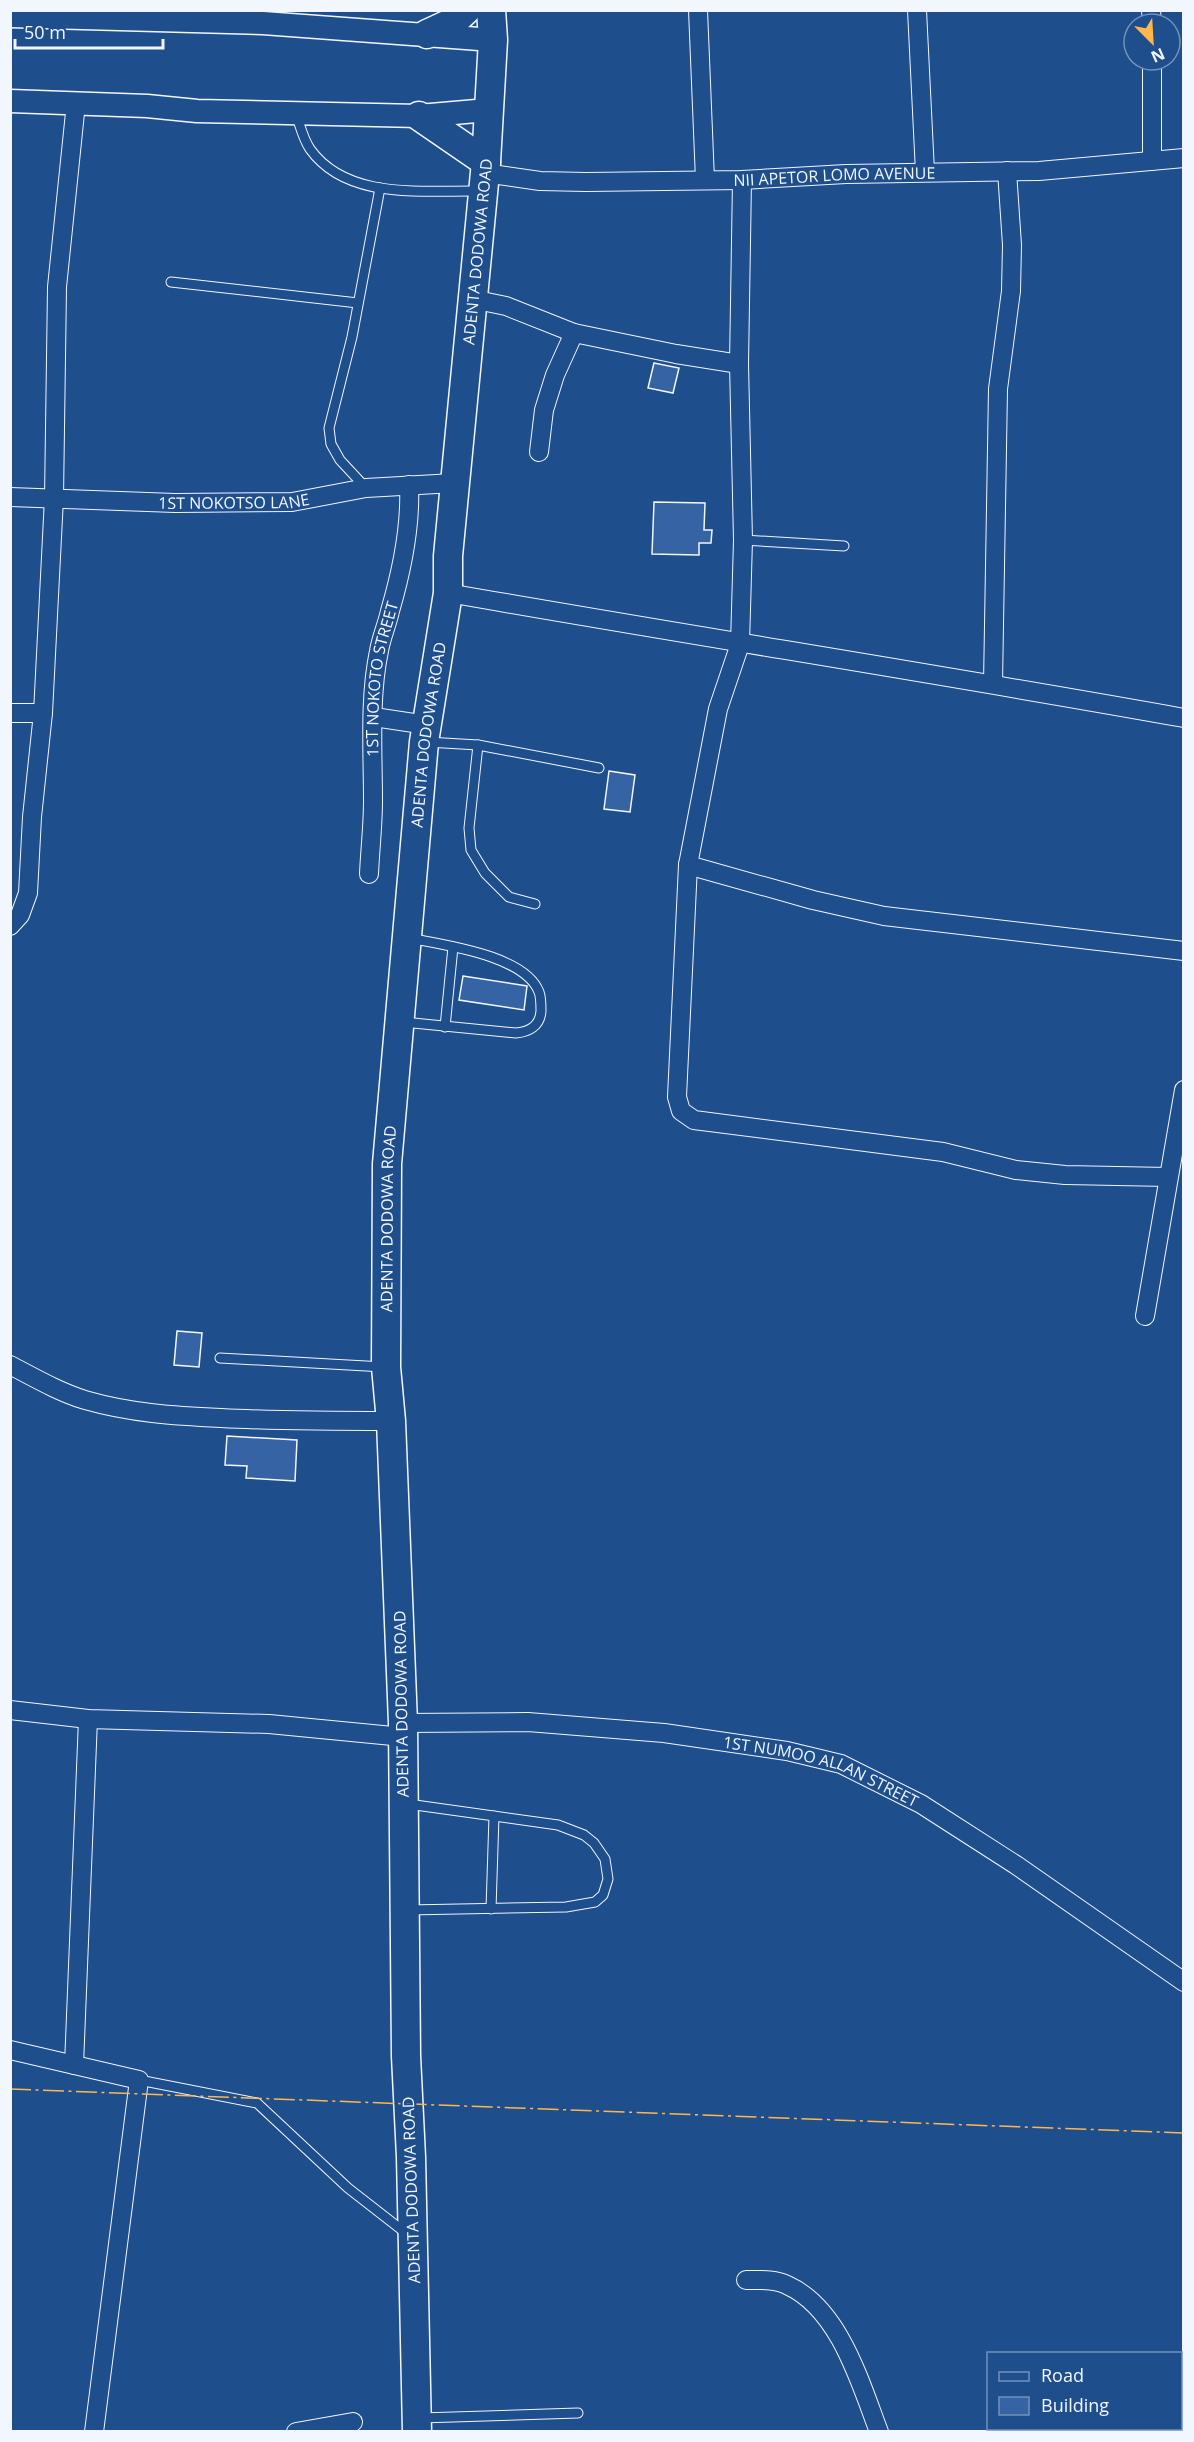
<svg xmlns="http://www.w3.org/2000/svg" width="1194" height="2442" font-family="'Open Sans',sans-serif">
  <style>
    .building { fill: #3563a3; stroke: #f2f6ff; stroke-width: 1.5 }
    .lines { fill: none; stroke-linecap: round; stroke-linejoin: round }
    .service-casing { stroke: #f2f6ff; stroke-width: 11 }
    .minor-casing { stroke: #f2f6ff; stroke-width: 20 }
    .tertiary-casing { stroke: #f2f6ff; stroke-width: 25 }
    .primary-casing { stroke: #f2f6ff; stroke-width: 31 }
    .service { stroke: #1f4e8c; stroke-width: 9 }
    .minor { stroke: #1f4e8c; stroke-width: 18 }
    .tertiary { stroke: #1f4e8c; stroke-width: 22 }
    .primary { stroke: #1f4e8c; stroke-width: 28 }
    .power { stroke: #ffb74d; stroke-width: 1.5; stroke-dasharray: 21 4.5 3 4.5; stroke-linecap: butt }
    .labels { text-anchor: middle; dominant-baseline: central; stroke-width: 4.5; stroke-linejoin: round; paint-order: stroke }
    .street-label { font-size: 16px; fill: #f2f6ff; stroke: #1f4e8c }
  </style>
  <rect width="100%" height="100%" fill="#1f4e8c"/>
  <g class="building">
    <path d="M654 363 679 368 673 393 648 388Z"/>
    <path d="M654 502 705 503 704 530H712L711 543H699V555L652 554Z"/>
    <path d="M609 771 635 775 630 812 604 809Z"/>
    <path d="M463 976 527 986 524 1010 459 1000Z"/>
    <path d="M177 1331 202 1333 199 1367 174 1365Z"/>
    <path d="M227 1436 297 1440 295 1481 246 1478 247 1466 225 1465Z"/>
  </g>
  <g class="lines">
    <g class="service-casing">
      <g id="service">
        <path d="M296 114C300 125 303 139 310 149 347 201 424 190 480 191"/>
        <path d="M171 282 358 303"/>
        <path d="M366 488 340 460 331 444 329 428 352 337 380 188"/>
        <path d="M743 540 844 546"/>
        <path d="M427 742 478 745 599 768"/>
        <path d="M478 745 469 828 471 850 485 873 509 897 535 904"/>
        <path d="M403 1022 516 1033C529 1032 540 1026 541 1011 541 1006 541 997 539 992 525 955 443 945 409 938"/>
        <path d="M445 1027 453 947"/>
        <path d="M220 1358 384 1367"/>
        <path d="M408 1804 558 1825 584 1835 594 1843 605 1859 608 1879 603 1895 595 1902 566 1907 408 1910"/>
        <path d="M491 1909 494 1816"/>
        <path d="M139 2080 257 2103 348 2188 407 2234"/>
        <path d="M420 2418 578 2413"/>
      </g>
    </g>
    <g class="minor-casing">
      <g id="minor">
        <path d="M698 10 705 180"/>
        <path d="M917 10 925 172"/>
        <path d="M1151 10 1152 24"/>
        <path d="M1152 161V60"/>
        <path id="s1" d="M484 173 540 181 586 182 742 180 846 174 1039 171 1184 158"/>
        <path d="M742 180 739 364 743 540 740 644 718 709 688 865 813 900 884 916 1184 951"/>
        <path d="M472 299 506 306 574 333 676 354 739 364"/>
        <path d="M539 452 544 410 555 375 574 333"/>
        <path id="s2" d="M10 497 175 503 292 502 366 488 454 483"/>
        <path d="M448 593C693 636 939 674 1184 718"/>
        <path d="M993 684 998 389 1011 291 1012 245 1007 171"/>
        <path d="M10 713H43"/>
        <path d="M374 717 427 725"/>
        <path d="M688 865 677 1097 681 1111 694 1120 943 1152 1016 1170 1065 1175 1168 1177"/>
        <path id="s3" d="M369 874C370 850 373 826 373 801 373 753 369 698 379 651 381 638 387 625 390 611 402 570 411 528 409 485"/>
        <path d="M10 926 20 915 28 893 32 817 43 713 54 498 57 287 76 103"/>
        <path d="M1145 1316 1184 1090"/>
        <path d="M10 1365C35 1378 59 1392 85 1400 130 1413 175 1416 221 1418 278 1421 335 1421 391 1421"/>
        <path d="M10 1710 88 1719 269 1724 403 1737"/>
        <path id="s4" d="M403 1723 528 1722 664 1733 787 1751 841 1764 921 1804 1016 1865 1184 1982"/>
        <path d="M10 2050 139 2080 94 2432"/>
        <path d="M74 2065 88 1719"/>
        <path d="M746 2280C760 2280 775 2279 787 2285 839 2308 860 2382 879 2432"/>
        <path d="M296 2432 353 2422"/>
        <path d="M1028 2432 1033 2428"/>
      </g>
    </g>
    <g class="tertiary-casing">
      <g id="tertiary">
        <path d="M10 16 263 23 493 40"/>
        <path d="M10 101 147 106 197 111 419 116 488 110"/>
      </g>
    </g>
    <g class="primary-casing">
      <g id="primary">
        <path d="M427 34 453 22 466 10"/>
        <path d="M419 116 486 162"/>
        <path id="s5" d="M417 2432 411 2157 406 2056 403 1723 391 1421 386 1367 387 1164 424 742 448 593V556L486 162 493 40 491 10"/>
      </g>
    </g>
    <use href="#service" class="service"/>
    <use href="#minor" class="minor"/>
    <use href="#tertiary" class="tertiary"/>
    <use href="#primary" class="primary"/>
    <path class="power" d="M10 2089 1184 2133"/>
  </g>
  <g class="labels">
    <g class="street-label">
      <text stroke="none"><textPath href="#s1" startOffset="351">NII APETOR LOMO AVENUE</textPath></text>
      <text stroke="none"><textPath href="#s5" startOffset="2186">ADENTA DODOWA ROAD</textPath></text>
      <text stroke="none"><textPath href="#s2" startOffset="224">1ST NOKOTSO LANE</textPath></text>
      <text stroke="none"><textPath href="#s3" startOffset="196">1ST NOKOTO STREET</textPath></text>
      <text stroke="none"><textPath href="#s5" startOffset="1700">ADENTA DODOWA ROAD</textPath></text>
      <text stroke="none"><textPath href="#s5" startOffset="1214">ADENTA DODOWA ROAD</textPath></text>
      <text transform="translate(401 1704) rotate(-91)">ADENTA DODOWA ROAD</text>
      <text stroke="none"><textPath href="#s4" startOffset="424">1ST NUMOO ALLAN STREET</textPath></text>
      <text transform="translate(411 2190) rotate(-92)">ADENTA DODOWA ROAD</text>
    </g>
  </g>
  <rect width="1194" height="2442" fill="none" stroke="#f2f6ff" stroke-width="24"/>
  <rect x="987" y="2352" width="195" height="78" fill="#1f4e8c" stroke="#7391ba" stroke-width="1.5"/>
  <rect x="999" y="2372" width="30" height="9" fill="#1f4e8c" stroke="#7391ba" stroke-width="1.5"/>
  <text x="1041" y="2382" font-size="18" fill="#f2f6ff">Road</text>
  <rect x="999" y="2397" width="30" height="18" fill="#3563a3" stroke="#7391ba" stroke-width="1.5"/>
  <text x="1041" y="2412" font-size="18" fill="#f2f6ff">Building</text>
  <g transform="translate(1152 42) rotate(156)"><circle r="28" fill="#1f4e8c" stroke="#7391ba" stroke-width="1.5"/>
  <path d="M0-4.5L10 22L0 15L-10 22Z" fill="#ffb74d"/>
  <text y="-9" font-size="16" font-weight="bold" text-anchor="middle" fill="#f2f6ff">N</text>
  </g>
  <path d="M15 39v9h148v-9" fill="none" stroke="#f2f6ff" stroke-width="3"/>
  <text x="24" y="39" font-size="18" fill="#f2f6ff" stroke="#1f4e8c" stroke-width="4.5" paint-order="stroke">50 m</text>
</svg>
